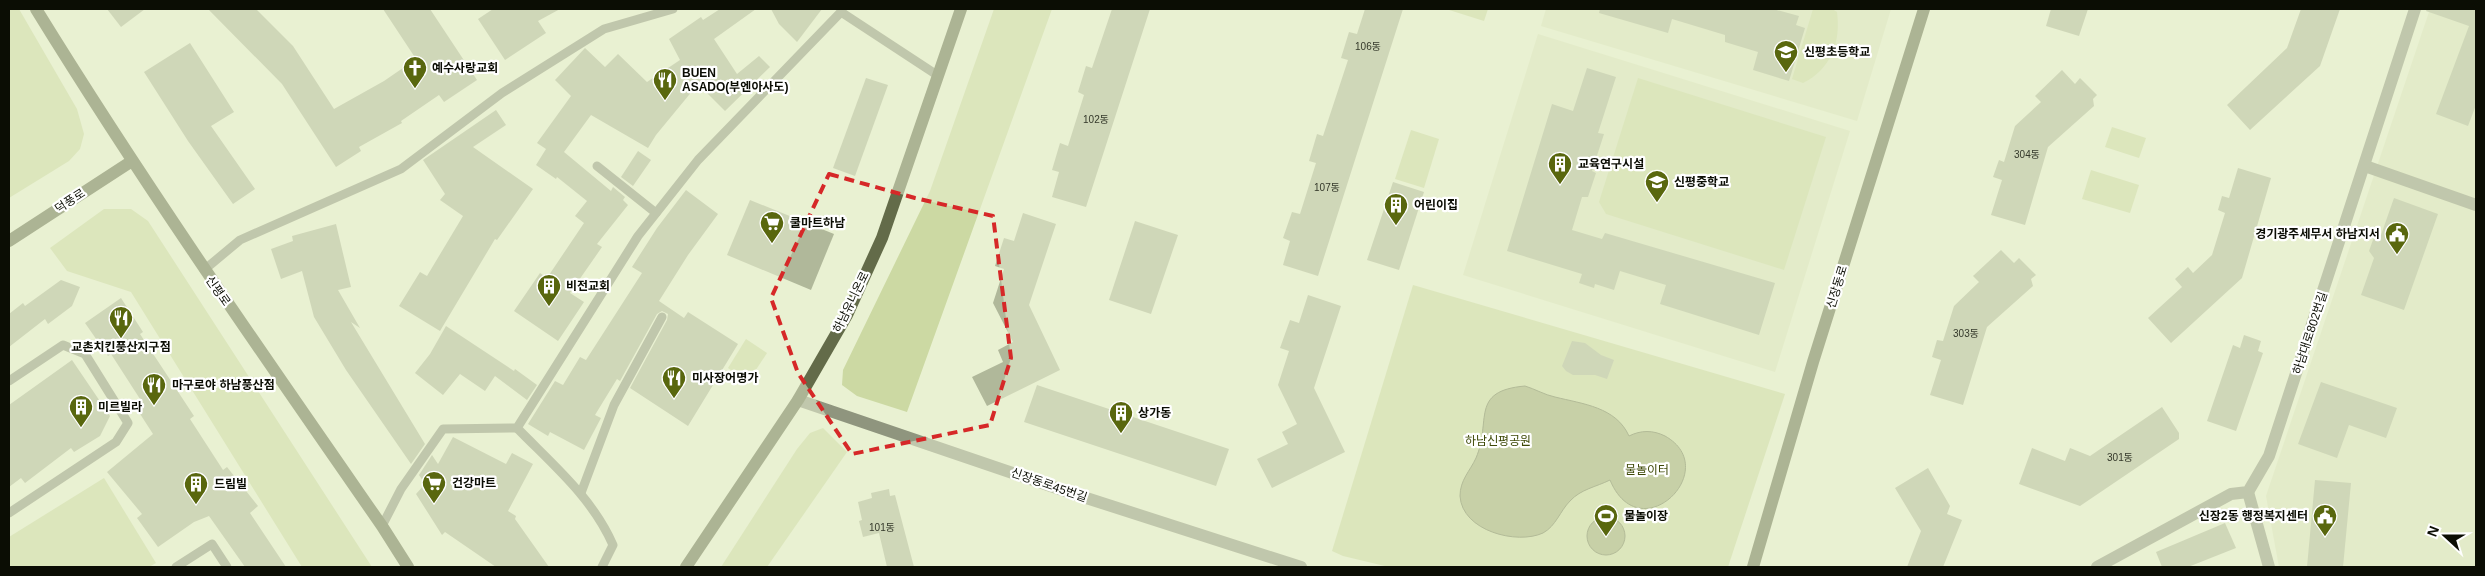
<svg xmlns="http://www.w3.org/2000/svg" width="2485" height="576" font-family="Arial,'Noto Sans KR',sans-serif">
  <style>
    .built { fill: #dbe5be }
    .green { fill: #ccd9a3 }
    .water { fill: #9da973; stroke: #717a52 }
    .building { fill: #b0b89a }
    .lines { fill: none; stroke-linecap: round; stroke-linejoin: round }
    .service { stroke: #8f957e; stroke-width: 9 }
    .minor { stroke: #8f957e; stroke-width: 12 }
    .tertiary { stroke: #8f957e; stroke-width: 12 }
    .secondary { stroke: #636b49; stroke-width: 12 }
    .marked { fill: none; stroke: #d62828; stroke-width: 4; stroke-dasharray: 10 6; stroke-linejoin: round }
    .labels { text-anchor: middle; dominant-baseline: central; stroke-width: 4.5; stroke-linejoin: round; paint-order: stroke }
    .number-label { font-size: 10px; fill: #34382a }
    .poi-label { font-size: 12px; font-weight: bold; fill: #0b0d04; stroke: #fff; text-anchor: start }
    .street-label { font-size: 12px; fill: #0b0d04; stroke: #fff }
    .park-label { font-size: 12px; fill: #3e4907; stroke: #fff }
  </style>
  <rect width="100%" height="100%" fill="#e9f1d2"/>
  <g class="built">
    <path d="M1546 9H1891L1857 121 1541 26Z"/>
    <path d="M2430 9H2476V567H2279L2266 496Z"/>
    <path d="M1538 34 1850 131 1775 372 1463 275Z"/>
  </g>
  <g class="green">
    <path d="M9 9H19L77 109 84 134 80 149 69 161 9 198Z"/>
    <path d="M994 9H1052L907 412 857 396 842 385 843 370 930 191Z"/>
    <path d="M1446 9H1488L1484 21Z"/>
    <path d="M1813 9H1832L1837 12C1841 42 1831 69 1803 83L1792 79Z"/>
    <path d="M1638 78 1826 137 1784 270 1606 214 1599 202Z"/>
    <path d="M2112 127 2146 138 2139 158 2105 147Z"/>
    <path d="M1411 130 1439 139 1424 188 1395 179Z"/>
    <path d="M2091 170 2139 185 2130 213 2082 199Z"/>
    <path d="M104 209H131L148 221 372 567H302L131 292 67 271 50 248Z"/>
    <path d="M1413 285 1785 394 1728 567H1389L1343 556 1332 551Z"/>
    <path d="M746 339 767 353 748 382 728 368Z"/>
    <path d="M823 428 847 452 767 567H721L797 449 810 433Z"/>
    <path d="M104 478 156 563 149 567H10L9 537Z"/>
  </g>
  <g class="water">
    <path d="M1525 386C1535 389 1545 395 1555 397 1583 404 1616 407 1629 436 1641 430 1653 430 1665 436 1724 469 1640 552 1610 480 1596 487 1581 489 1570 501 1560 511 1556 526 1543 533 1517 545 1462 531 1460 496 1460 480 1470 471 1476 458 1492 421 1469 391 1525 386Z"/>
    <circle cx="1606" cy="536" r="19"/>
  </g>
  <g class="building">
    <path d="M107 9H145L121 27Z"/>
    <path d="M208 9H256L293 46 334 109 384 81 416 59 383 9H430L477 80 444 102 439 95 401 121 402 123 359 147 361 151 336 167 282 84Z"/>
    <path d="M493 9H560L538 21 546 33 505 60 478 19Z"/>
    <path d="M720 9H756L714 39 737 74 759 56 770 67 725 111 698 84 656 135 648 148 591 115 564 152 611 191 613 187 625 197 623 200 628 205 597 244 602 247 570 293 584 302 558 341 514 311 540 273 547 278 584 223 575 216 587 201 557 177 556 179 536 165 546 149 537 143 571 96 555 80 585 48 605 67 618 54 647 82 680 60 669 39 701 17 703 20Z"/>
    <path d="M771 9H822L797 42 779 24Z"/>
    <path d="M1112 9H1150L1086 207 1052 197 1059 172 1052 170 1060 143 1068 146 1084 95 1078 92 1086 66 1092 68Z"/>
    <path d="M1365 9H1403L1318 276 1283 265 1290 241 1283 238 1292 212 1300 214 1316 163 1309 161 1317 134 1323 136 1348 60 1341 58 1349 32 1357 34Z"/>
    <path d="M1600 9H1773L1799 16 1796 25 1805 28 1789 81 1753 70 1758 52 1725 42V35L1672 19 1668 33 1599 13Z"/>
    <path d="M2051 9H2088L2079 36 2046 26Z"/>
    <path d="M2301 9H2340L2320 66 2250 130 2227 105 2287 48Z"/>
    <path d="M2427 9H2476V105L2468 126 2436 114 2469 26 2426 11Z"/>
    <path d="M190 43 234 112 211 126 255 189 233 204 188 141 144 72Z"/>
    <path d="M1587 68 1616 77 1598 133 1604 134 1592 171 1596 173 1588 197H1582L1572 230 1602 239 1605 233 1775 283 1759 335 1660 304 1666 285 1620 271 1614 290 1595 284 1594 288 1579 283 1582 274 1507 251 1552 104 1573 111Z"/>
    <path d="M2062 70 2075 84 2080 78 2097 95 2093 99 2094 106 2048 147 2025 225 1991 215 2002 180 1993 177 1999 160 2004 162 2015 126 2041 102 2035 96Z"/>
    <path d="M866 78 888 85 855 176 833 168Z"/>
    <path d="M496 110 506 125 473 147 533 189 497 240 495 239 440 331 399 306 420 272 427 276 463 216 440 200 445 194 423 160Z"/>
    <path d="M638 151 651 160 633 186 621 177Z"/>
    <path d="M2238 168 2271 178 2242 278 2171 343 2148 318 2182 287 2175 279 2188 267 2193 273 2212 255 2225 213 2218 210 2222 196 2229 198Z"/>
    <path d="M1393 182 1424 192 1399 270 1367 260Z"/>
    <path d="M686 190 718 214 688 255 659 301 684 318 688 312 738 344 688 426 630 388 667 320 668 314 662 311 657 314 620 381 617 379 595 415 601 418 584 450 550 432 548 436 528 424 555 381 563 385 580 357 586 360 642 273 632 267 657 228Z"/>
    <path d="M2394 198 2438 214 2404 310 2361 295 2374 258 2369 251 2374 237 2381 235Z"/>
    <path d="M750 200 834 234 811 290 727 255Z"/>
    <path d="M1023 213 1056 224 1029 305 1060 370 987 406 972 377 1003 362 998 350 1013 342 993 303 1004 269 995 266 1004 238 1014 241Z"/>
    <path d="M1135 221 1178 235 1151 314 1109 300Z"/>
    <path d="M336 224 351 287 338 290 360 328 351 322 425 444 411 464 346 370 314 317 302 271 281 279 271 249 293 241 292 236Z"/>
    <path d="M2001 250 2014 263 2019 258 2036 275 2031 279 2033 286 1987 327 1963 405 1930 395 1941 360 1932 357 1937 340 1943 341 1954 306 1979 282 1973 276Z"/>
    <path d="M61 280 80 287 72 306 48 324 45 319 9 347V314L23 303 25 306Z"/>
    <path d="M1308 295 1341 306 1314 388 1345 452 1272 488 1257 459 1288 444 1282 432 1297 424 1278 385 1289 351 1280 348 1290 320 1299 323Z"/>
    <path d="M121 298 143 332 140 334 194 416 190 419 223 470 227 467 258 506 250 513 286 567H245L209 516 194 522 158 547 137 518 142 514 107 472 153 434 133 403 140 399 111 354 108 356 85 323Z"/>
    <path d="M446 326 514 371 515 369 537 385 527 400 495 376 485 391 460 374 443 395 415 373 430 354Z"/>
    <path d="M2244 335 2261 341 2258 351 2263 353 2236 431 2207 421 2233 345 2240 348Z"/>
    <path d="M1572 341 1585 343 1601 355 1614 360 1607 379 1595 375H1573L1566 371 1562 366Z"/>
    <path d="M72 360 110 416 100 436 74 452 71 448 25 483 21 478 9 487V405Z"/>
    <path d="M2321 382 2397 408 2386 438 2349 425 2337 458 2298 444Z"/>
    <path d="M1037 385 1229 449 1216 486 1024 422Z"/>
    <path d="M2162 407 2179 433V439L2080 506 2019 484 2032 448 2065 461 2070 448 2090 456Z"/>
    <path d="M453 437 506 464 512 453 533 464 508 511 516 516 515 519 549 567H496L445 532 442 535 416 494 425 484 419 475 432 455 438 464Z"/>
    <path d="M1928 468 1950 506 1947 514 1962 520 1943 567H1907L1921 531 1895 488Z"/>
    <path d="M2315 480 2351 483 2343 567H2307Z"/>
    <path d="M889 489 890 496 895 495 914 567H887L879 533 863 537 859 521 862 520 858 502 872 498 871 493Z"/>
    <path d="M2225 523 2236 548 2188 567H2162L2156 552Z"/>
  </g>
  <g class="lines">
    <g class="service">
      <path d="M841 12 937 75"/>
      <path d="M597 166 656 213"/>
      <path d="M204 270 240 240 401 169 502 93 604 29 673 9"/>
      <path d="M9 381 63 345 85 354 128 423 116 442 9 513"/>
      <path d="M517 428C552 464 592 497 613 545L602 567"/>
      <path d="M581 493 614 405 662 317"/>
      <path d="M382 526 401 489 443 429 517 428 638 236 698 160 841 12 842 9"/>
      <path d="M176 567 212 544 227 567"/>
    </g>
    <g class="minor">
      <path d="M2365 166 2476 205"/>
      <path d="M2248 492 2269 567"/>
    </g>
    <g class="tertiary">
      <path d="M798 400 1077 495 1301 567"/>
      <path d="M2097 567 2231 494 2248 492 2269 456 2415 9"/>
    </g>
    <g class="secondary">
      <path d="M36 9C145 186 264 356 382 526L408 567"/>
      <path d="M9 241 132 161"/>
      <path d="M686 567 798 400 847 315 882 238 961 9"/>
      <path d="M1753 567 1813 362 1924 9"/>
    </g>
  </g>
  <path d="M0 0H2485V576H0ZM829 174 915 198 993 216 1011 358 990 425 852 454 798 373 771 298Z" fill="#e9f1d2" fill-opacity=".55" fill-rule="evenodd"/>
  <path class="marked" d="M829 174 915 198 993 216 1011 358 990 425 852 454 798 373 771 298Z"/>
  <defs>
    <g id="school-pin" transform="scale(1.25)"><path d="M0 17L-7.5 6A9.5 9.5 0 1 1 7.5 6Z" fill="#59670e" stroke="#fff"/><path d="M0-5L7-2L0 1L-7-2ZM-4 1L0 2.5L4 1V4Q0 6-4 4Z" fill="#fff"/></g>
    <g id="church-pin" transform="scale(1.25)"><path d="M0 17L-7.5 6A9.5 9.5 0 1 1 7.5 6Z" fill="#59670e" stroke="#fff"/><path d="M-1.2-6h2.4v3.5h3.3v2.4h-3.3V6h-2.4V-.1h-3.3v-2.4h3.3Z" fill="#fff"/></g>
    <g id="restaurant-pin" transform="scale(1.25)"><path d="M0 17L-7.5 6A9.5 9.5 0 1 1 7.5 6Z" fill="#59670e" stroke="#fff"/><path d="M-5-6h1v4h1v-4h1v4h1v-4h1v5L-1.5 .5V6h-2V.5L-5-1ZM5-6V6H3V1.5H1.5Q1.5-4 5-6Z" fill="#fff"/></g>
    <g id="building-pin" transform="scale(1.25)"><path d="M0 17L-7.5 6A9.5 9.5 0 1 1 7.5 6Z" fill="#59670e" stroke="#fff"/><path d="M-4-6H4V6H1V3H-1V6H-4ZM-2.5-4.3h1.7v1.8h-1.7ZM.8-4.3h1.7v1.8H.8ZM-2.5-1h1.7V.8h-1.7ZM.8-1h1.7V.8H.8Z" fill="#fff"/></g>
    <g id="supermarket-pin" transform="scale(1.25)"><path d="M0 17L-7.5 6A9.5 9.5 0 1 1 7.5 6Z" fill="#59670e" stroke="#fff"/><path d="M-6-5.5h2.5l.6 2H6L4.5 2H-2.5L-4.4-4H-6ZM-1.5 3.2a1.3 1.3 0 1 0 .1 0ZM3 3.2a1.3 1.3 0 1 0 .1 0Z" fill="#fff"/></g>
    <g id="civic-pin" transform="scale(1.25)"><path d="M0 17L-7.5 6A9.5 9.5 0 1 1 7.5 6Z" fill="#59670e" stroke="#fff"/><path d="M-.6-6.5H3V-4.5H.6V-3L4-1V1h2V6H-6V1h2V-1L-.6-3ZM-1.2 2.5V6h2.4V2.5Z" fill="#fff"/></g>
    <g id="stadium-pin" transform="scale(1.25)"><path d="M0 17L-7.5 6A9.5 9.5 0 1 1 7.5 6Z" fill="#59670e" stroke="#fff"/><path d="M0-5a6.5 5 0 1 0 0 10a6.5 5 0 1 0 0-10ZM-3.5-1.8h7v3.6h-7Z" fill="#fff"/></g>
  </defs>
  <g fill-rule="evenodd">
    <use href="#school-pin" x="1786" y="52"/>
    <use href="#church-pin" x="415" y="68"/>
    <use href="#restaurant-pin" x="665" y="80"/>
    <use href="#building-pin" x="1560" y="164"/>
    <use href="#school-pin" x="1657" y="182"/>
    <use href="#building-pin" x="1396" y="205"/>
    <use href="#supermarket-pin" x="772" y="223"/>
    <use href="#civic-pin" x="2397" y="234"/>
    <use href="#building-pin" x="549" y="286"/>
    <use href="#restaurant-pin" x="121" y="318"/>
    <use href="#restaurant-pin" x="674" y="378"/>
    <use href="#restaurant-pin" x="154" y="385"/>
    <use href="#building-pin" x="81" y="407"/>
    <use href="#building-pin" x="1121" y="413"/>
    <use href="#supermarket-pin" x="434" y="483"/>
    <use href="#building-pin" x="196" y="484"/>
    <use href="#stadium-pin" x="1606" y="516"/>
    <use href="#civic-pin" x="2325" y="516"/>
  </g>
  <g class="labels">
    <g class="number-label">
      <text x="1368" y="46">106동</text>
      <text x="1096" y="119">102동</text>
      <text x="2027" y="154">304동</text>
      <text x="1327" y="187">107동</text>
      <text x="1966" y="333">303동</text>
      <text x="2120" y="457">301동</text>
      <text x="882" y="527">101동</text>
    </g>
    <g class="poi-label">
      <text x="1804" y="52">신평초등학교</text>
      <text x="432" y="68">예수사랑교회</text>
      <text x="682" y="73">BUEN<tspan x="682" dy="14">ASADO(부엔아사도)</tspan></text>
      <text x="1578" y="164">교육연구시설</text>
      <text x="1674" y="182">신평중학교</text>
      <text x="1414" y="205">어린이집</text>
      <text x="790" y="223">쿨마트하남</text>
      <text x="2380" y="234" text-anchor="end">경기광주세무서 하남지서</text>
      <text x="566" y="286">비전교회</text>
      <text x="121" y="347" text-anchor="middle">교촌치킨풍산지구점</text>
      <text x="692" y="378">미사장어명가</text>
      <text x="172" y="385">마구로야 하남풍산점</text>
      <text x="98" y="407">미르빌라</text>
      <text x="1138" y="413">상가동</text>
      <text x="452" y="483">건강마트</text>
      <text x="214" y="484">드림빌</text>
      <text x="1624" y="516">물놀이장</text>
      <text x="2308" y="516" text-anchor="end">신장2동 행정복지센터</text>
    </g>
    <g class="street-label">
      <text transform="translate(70 201) rotate(-33)">덕풍로</text>
      <text transform="translate(1837 287) rotate(-73)">신장동로</text>
      <text transform="translate(218 291) rotate(55)">신평로</text>
      <text transform="translate(851 302) rotate(-64)">하남유니온로</text>
      <text transform="translate(2310 333) rotate(-72)">하남대로802번길</text>
      <text transform="translate(1049 485) rotate(19)">신장동로45번길</text>
    </g>
    <g class="park-label">
      <text x="1498" y="441">하남신평공원</text>
      <text x="1647" y="470">물놀이터</text>
    </g>
  </g>
  <rect width="2485" height="576" fill="none" stroke="#0b0d04" stroke-width="20"/>
  <g transform="translate(2445 536) rotate(291)" stroke="#ffffff" stroke-width="4" paint-order="stroke">
  <path d="M0-4L9 19L0 12L-9 19Z" fill="#0b0d04"/>
  <text y="-8" font-size="14" font-weight="bold" text-anchor="middle" fill="#0b0d04">N</text>
  </g>
</svg>
